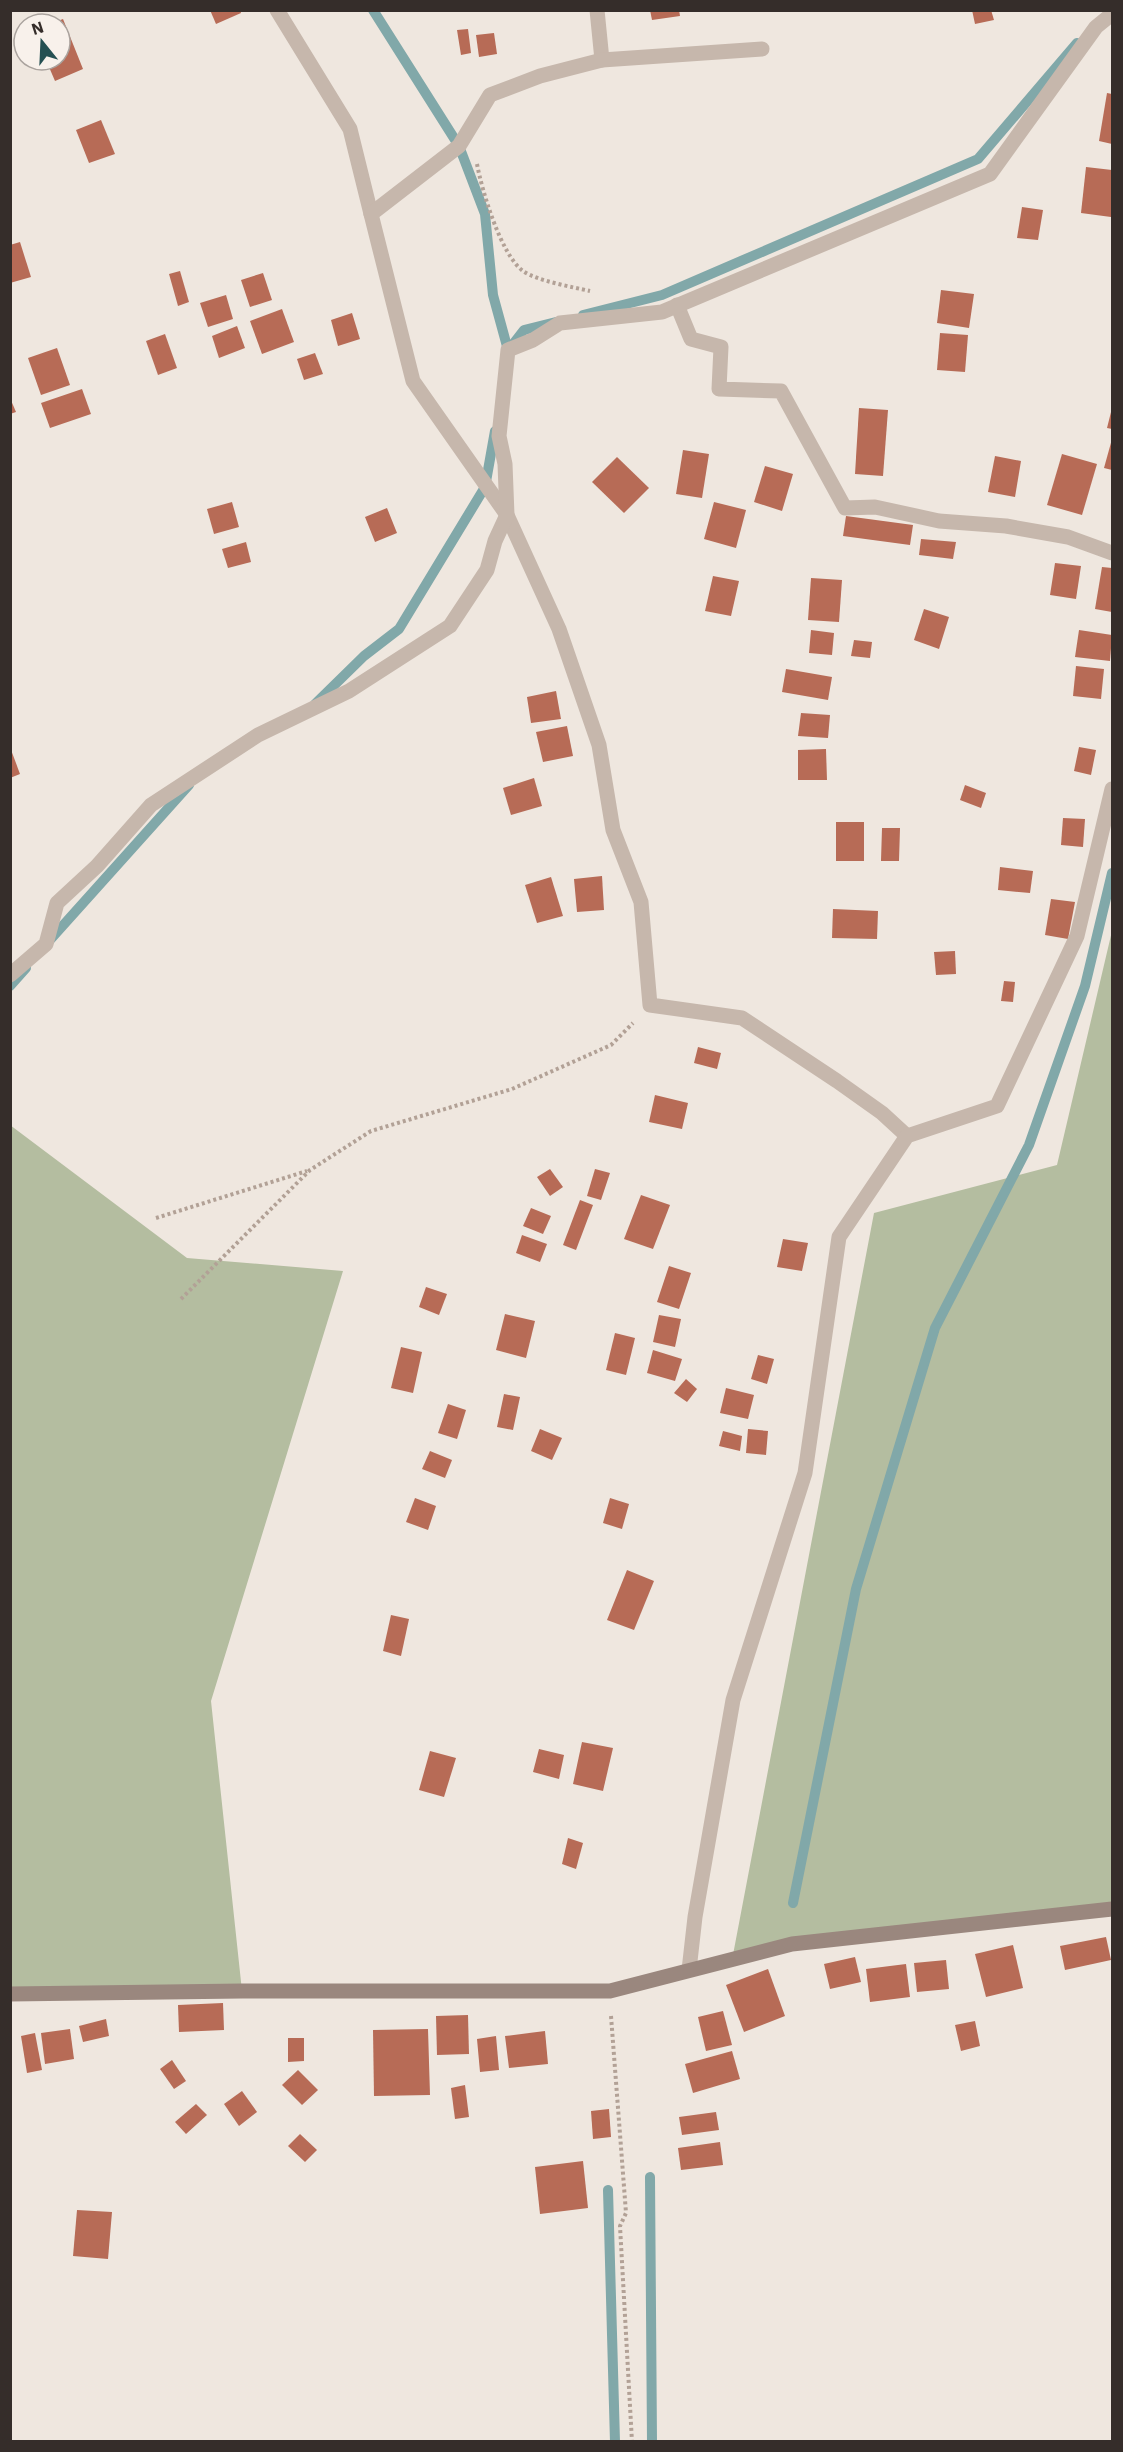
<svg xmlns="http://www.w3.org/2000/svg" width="1123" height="2452" font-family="'IBM Plex Sans',sans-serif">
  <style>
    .green { fill: #b4bda0 }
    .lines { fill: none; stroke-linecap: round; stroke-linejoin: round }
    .stream { stroke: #81a8a9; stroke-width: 10 }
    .building { fill: #b76b56 }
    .path { stroke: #b2a196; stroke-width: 4; stroke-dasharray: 3 3; stroke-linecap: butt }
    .street { stroke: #c6b7ac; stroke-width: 15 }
    .secondary { stroke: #9a877e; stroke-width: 15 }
  </style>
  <rect width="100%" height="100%" fill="#efe7df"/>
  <g class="green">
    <path d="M1112 931V1909L792 1944 732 1960 874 1213 1057 1165Z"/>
    <path d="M10 1125 187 1258 343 1271 211 1701 242 1991 11 1994Z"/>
  </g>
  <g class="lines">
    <g class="stream">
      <path d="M373 10 459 146 485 214 493 295 508 350"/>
      <path d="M583 315 662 295 978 159 1077 43"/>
      <path d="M510 348 524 330 556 322"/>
      <path d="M315 704 364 656 399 629 485 487 495 431"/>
      <path d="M49 941 189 785"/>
      <path d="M10 986 26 968"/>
      <path d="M793 1903 856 1589 935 1328 1029 1145 1085 986 1112 873"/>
      <path d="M650 2177 652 2442"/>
      <path d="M608 2190 615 2442"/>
    </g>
  </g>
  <g class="building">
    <path d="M210 10H240L241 13 216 24Z"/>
    <path d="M650 10H679L680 16 652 20Z"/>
    <path d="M972 10H991L994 20 975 24Z"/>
    <path d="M63 19 83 69 55 81 46 60H60V24H50Z"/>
    <path d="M468 29 471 53 461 55 457 30Z"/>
    <path d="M494 33 497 54 479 57 476 35Z"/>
    <path d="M1107 93 1112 94V144L1099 141Z"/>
    <path d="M101 120 115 154 89 163 76 130Z"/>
    <path d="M1086 167 1112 170 1111 217 1081 213Z"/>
    <path d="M1022 207 1043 210 1038 240 1017 238Z"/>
    <path d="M20 242 31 277 10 283V245Z"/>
    <path d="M180 271 189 302 178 306 169 274Z"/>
    <path d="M263 273 272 300 250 307 241 280Z"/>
    <path d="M941 290 974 294 969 328 937 323Z"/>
    <path d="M226 295 233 319 208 327 200 303Z"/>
    <path d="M282 309 294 342 262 354 250 321Z"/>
    <path d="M352 313 360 339 338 346 331 320Z"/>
    <path d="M237 326 245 348 219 358 212 336Z"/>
    <path d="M940 333 968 335 965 372 937 370Z"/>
    <path d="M165 334 177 368 158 375 146 341Z"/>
    <path d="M57 348 70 385 41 395 28 358Z"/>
    <path d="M315 353 323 374 304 380 297 359Z"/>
    <path d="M82 389 91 414 50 428 41 403Z"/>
    <path d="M10 398 16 412 10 414Z"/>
    <path d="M859 408 888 410 883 476 855 474Z"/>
    <path d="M1112 408V429L1107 428Z"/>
    <path d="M1112 439V470L1104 468Z"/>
    <path d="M683 450 709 454 702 498 676 494Z"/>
    <path d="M1062 454 1097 464 1082 515 1047 505Z"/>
    <path d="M995 456 1021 461 1015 497 988 492Z"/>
    <path d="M617 457 649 488 624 513 592 482Z"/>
    <path d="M765 466 793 474 782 511 754 502Z"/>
    <path d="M232 502 239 527 214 534 207 509Z"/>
    <path d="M714 502 746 510 736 548 704 539Z"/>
    <path d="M387 508 397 533 375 542 365 517Z"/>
    <path d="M846 516 913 525 910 545 843 536Z"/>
    <path d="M921 539 956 542 953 559 919 555Z"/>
    <path d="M246 542 251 562 228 568 222 549Z"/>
    <path d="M1055 563 1081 566 1076 599 1050 595Z"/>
    <path d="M1102 567 1112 568V612L1095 609Z"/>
    <path d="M713 576 739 581 731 616 705 611Z"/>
    <path d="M811 578 842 580 839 622 808 620Z"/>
    <path d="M924 609 949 617 939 649 914 640Z"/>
    <path d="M811 630 834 633 832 655 809 653Z"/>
    <path d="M1079 630 1112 635 1110 661 1075 657Z"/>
    <path d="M854 640 872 642 870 658 851 656Z"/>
    <path d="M1076 666 1104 669 1101 699 1073 696Z"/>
    <path d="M786 669 832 677 828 700 782 692Z"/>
    <path d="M556 691 561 719 531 723 527 697Z"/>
    <path d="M801 713 830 715 828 738 798 736Z"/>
    <path d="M567 726 573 756 543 762 536 732Z"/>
    <path d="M10 747 20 774 10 778Z"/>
    <path d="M1079 747 1096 750 1091 775 1074 771Z"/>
    <path d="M826 749 827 780H798V750Z"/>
    <path d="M534 778 542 806 511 815 503 788Z"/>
    <path d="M965 785 986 793 981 808 960 800Z"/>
    <path d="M1063 818 1085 819 1083 847 1061 845Z"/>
    <rect x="836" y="822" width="28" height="39"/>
    <path d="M882 828H900L899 861H881Z"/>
    <path d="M1000 867 1033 871 1030 893 998 890Z"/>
    <path d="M602 876 604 910 577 912 574 879Z"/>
    <path d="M551 877 563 916 537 923 525 885Z"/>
    <path d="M1051 899 1075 902 1068 939 1045 935Z"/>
    <path d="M833 909 878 911 877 939 832 938Z"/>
    <path d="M955 951 956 974 936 975 934 952Z"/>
    <path d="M1004 981 1015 982 1013 1002 1001 1001Z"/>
    <path d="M698 1047 721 1053 717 1069 694 1063Z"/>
    <path d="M655 1095 688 1103 682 1129 649 1122Z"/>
    <path d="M550 1169 563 1187 550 1196 537 1177Z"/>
    <path d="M595 1169 610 1173 601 1200 587 1196Z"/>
    <path d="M641 1195 670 1205 653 1249 624 1239Z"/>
    <path d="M580 1200 593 1205 576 1250 563 1245Z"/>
    <path d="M531 1208 551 1216 543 1234 523 1226Z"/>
    <path d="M522 1235 547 1244 540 1262 516 1253Z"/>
    <path d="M783 1239 808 1243 802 1271 777 1267Z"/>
    <path d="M669 1266 691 1273 679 1309 657 1302Z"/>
    <path d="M426 1287 447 1294 439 1315 419 1307Z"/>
    <path d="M505 1314 535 1321 526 1358 496 1350Z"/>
    <path d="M659 1315 681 1319 675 1347 653 1342Z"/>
    <path d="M615 1333 635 1338 626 1375 606 1370Z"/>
    <path d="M401 1347 422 1352 413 1393 391 1388Z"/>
    <path d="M653 1350 682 1359 675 1381 647 1373Z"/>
    <path d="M758 1355 774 1359 767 1384 751 1379Z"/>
    <path d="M686 1379 697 1389 687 1402 674 1393Z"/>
    <path d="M726 1388 754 1395 748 1419 720 1413Z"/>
    <path d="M504 1394 520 1397 513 1430 497 1427Z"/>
    <path d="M448 1404 466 1410 457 1439 438 1433Z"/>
    <path d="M540 1429 562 1438 552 1460 531 1451Z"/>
    <path d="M748 1429 768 1431 766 1455 746 1453Z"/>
    <path d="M723 1431 742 1436 740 1451 719 1446Z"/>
    <path d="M430 1451 452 1460 445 1478 422 1469Z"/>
    <path d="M415 1498 436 1506 428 1530 406 1522Z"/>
    <path d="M610 1498 629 1504 622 1529 603 1523Z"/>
    <path d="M627 1570 654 1581 634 1630 607 1620Z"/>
    <path d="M391 1615 409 1619 401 1656 383 1651Z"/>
    <path d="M582 1742 613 1748 603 1791 573 1784Z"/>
    <path d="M539 1749 564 1755 559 1779 533 1772Z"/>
    <path d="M430 1751 456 1758 444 1797 419 1790Z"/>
    <path d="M568 1838 583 1843 576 1869 562 1864Z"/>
    <path d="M1106 1937 1111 1960 1065 1970 1060 1946Z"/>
    <path d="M1013 1945 1023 1988 986 1997 975 1954Z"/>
    <path d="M855 1957 861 1982 830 1989 824 1964Z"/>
    <path d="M946 1960 949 1989 917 1992 914 1963Z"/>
    <path d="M906 1964 910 1997 870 2002 866 1969Z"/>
    <path d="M768 1969 785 2016 744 2032 726 1985Z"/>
    <path d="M223 2003 224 2030 179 2032 178 2005Z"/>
    <path d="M723 2011 732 2045 706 2051 698 2017Z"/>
    <path d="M468 2015 469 2054 437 2055 436 2016Z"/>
    <path d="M106 2019 109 2036 83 2042 79 2026Z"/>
    <path d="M975 2021 980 2046 961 2051 955 2025Z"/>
    <path d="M70 2029 74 2059 45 2064 41 2033Z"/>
    <path d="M428 2029 430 2095 374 2096 373 2030Z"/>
    <path d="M545 2031 548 2064 509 2068 505 2036Z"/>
    <path d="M35 2033 42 2070 27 2073 21 2036Z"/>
    <path d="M496 2036 499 2070 480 2072 477 2039Z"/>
    <path d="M288 2038H304V2061L288 2062Z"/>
    <path d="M732 2051 740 2079 693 2093 685 2064Z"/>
    <path d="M172 2060 186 2081 174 2089 160 2069Z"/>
    <path d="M298 2070 318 2090 302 2105 282 2085Z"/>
    <path d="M465 2085 469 2117 455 2119 451 2088Z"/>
    <path d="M242 2091 257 2112 239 2126 224 2104Z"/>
    <path d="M196 2104 207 2115 186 2134 175 2122Z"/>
    <path d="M609 2109 611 2137 593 2139 591 2111Z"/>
    <path d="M716 2112 719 2130 682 2135 679 2117Z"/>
    <path d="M300 2134 317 2150 305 2162 288 2146Z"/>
    <path d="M720 2142 723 2165 681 2170 678 2148Z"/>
    <path d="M583 2161 588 2208 540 2214 535 2167Z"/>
    <path d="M77 2210 112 2212 108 2259 73 2256Z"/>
  </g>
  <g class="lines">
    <g class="path">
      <path d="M477 164C482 191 501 255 523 271 537 281 573 287 590 291"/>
      <path d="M156 1218 307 1171"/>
      <path d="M181 1299 310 1170 371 1131 512 1089 611 1045 633 1023"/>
      <path d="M611 2016 626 2213 620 2226 632 2442"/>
    </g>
    <g class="street">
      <path d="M277 10 350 129 371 214"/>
      <path d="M597 10 602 60"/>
      <path d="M762 49 602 60 540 76 490 95 459 146 371 214 413 381 507 515 559 629 599 745 613 830 641 902 650 1005 742 1018 837 1081 882 1113 907 1136"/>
      <path d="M677 305 691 339 721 347 719 389 781 391 845 508 875 507 939 521 1006 526 1068 537 1112 553"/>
      <path d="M10 975 46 944 57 903 97 866 151 805 258 735 349 691 450 626 487 570 495 541 507 515 505 464 499 436 508 350 533 340 560 323 662 312 990 174 1096 27 1112 14"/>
      <path d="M689 1970 695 1917 733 1700 805 1473 839 1237 907 1136 997 1106 1077 936 1112 789"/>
    </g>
    <path class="secondary" d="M10 1994 242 1991H610L792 1944 1112 1909"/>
  </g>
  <rect width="1123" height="2452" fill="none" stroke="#352d2a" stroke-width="24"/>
  <g transform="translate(42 42) rotate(342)"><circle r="28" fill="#f8f1eb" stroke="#aaa39e" stroke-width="1.5"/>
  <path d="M0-4.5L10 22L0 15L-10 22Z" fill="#255052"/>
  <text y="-9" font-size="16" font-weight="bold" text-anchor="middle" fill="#352d2a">N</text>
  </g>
</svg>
